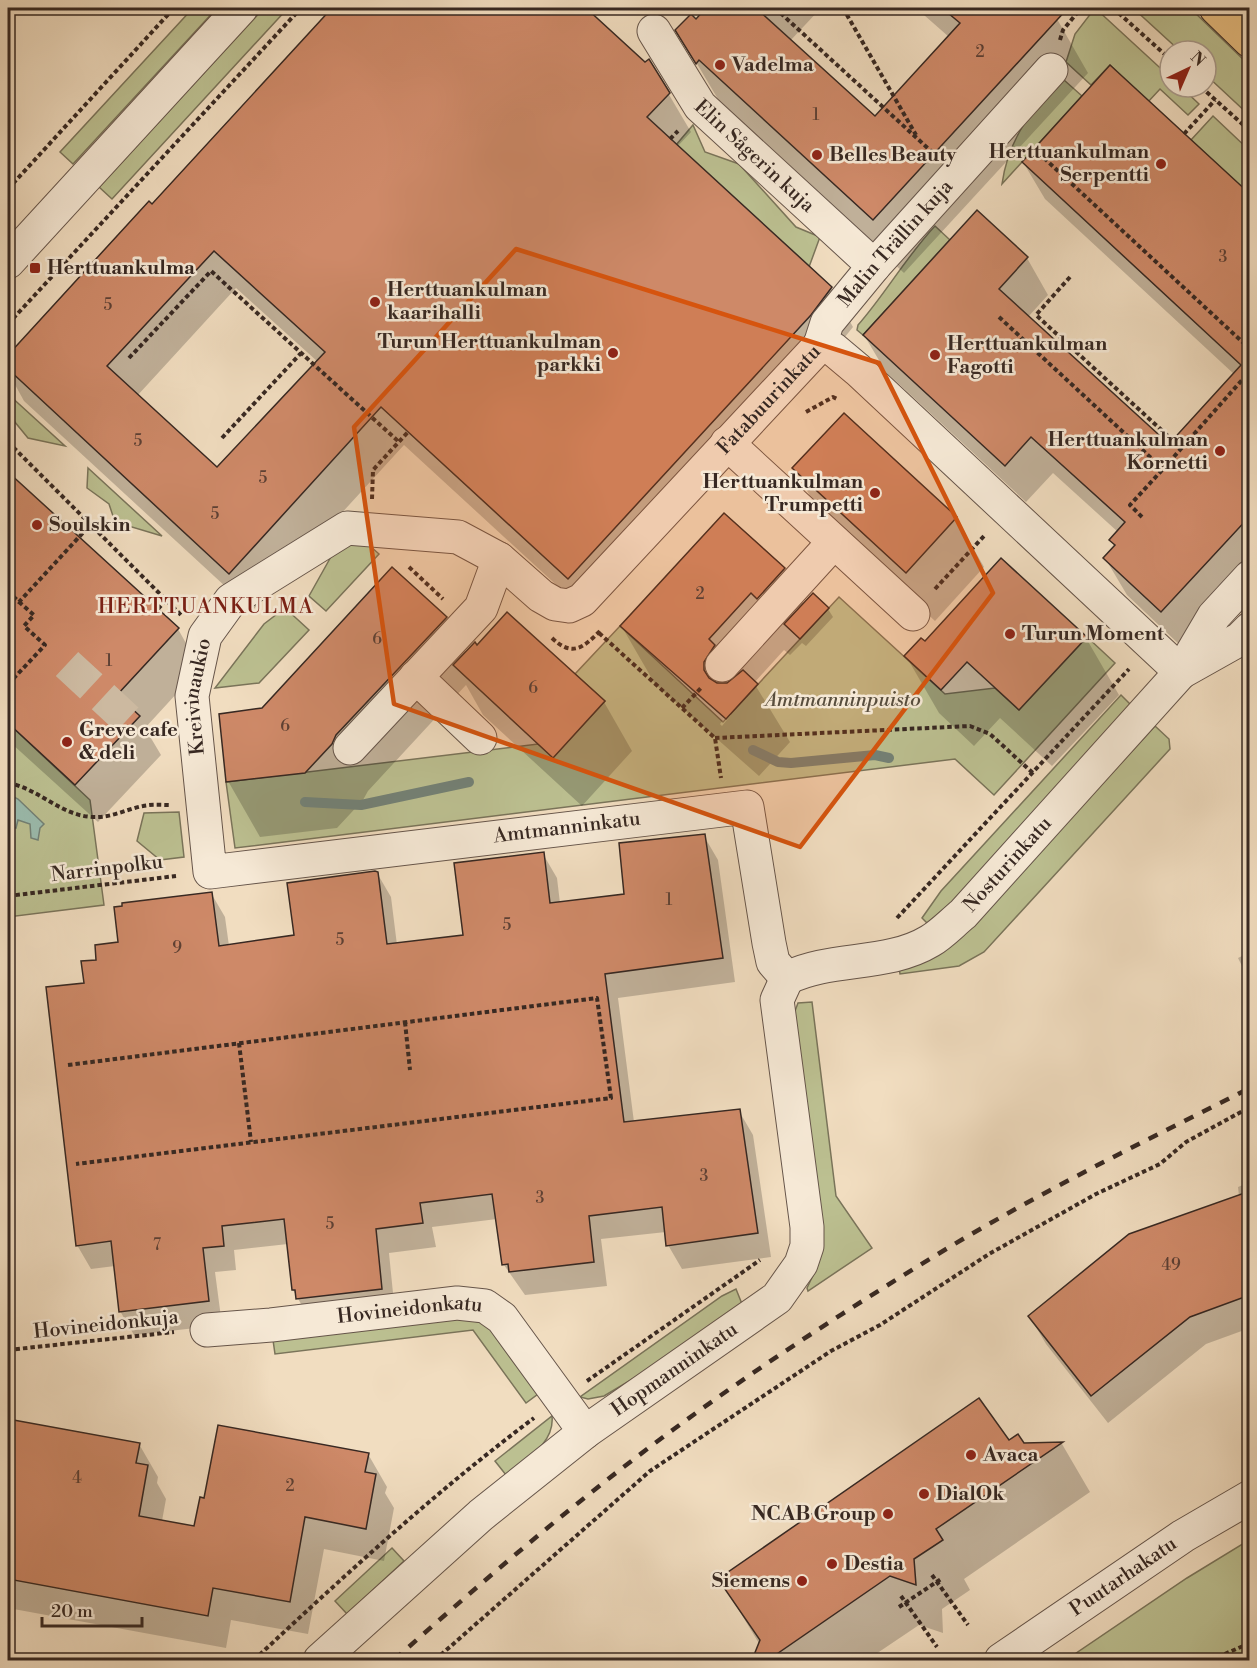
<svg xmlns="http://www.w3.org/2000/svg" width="1257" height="1668" font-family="'Libre Bodoni',serif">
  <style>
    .green { fill: #bcc091; stroke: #7a745a; stroke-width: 1.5 }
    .water { fill: #9bbcae; stroke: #738176; stroke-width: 1.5 }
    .shadow { fill: #0003; fill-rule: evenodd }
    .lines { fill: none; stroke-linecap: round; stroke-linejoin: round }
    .stream { stroke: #738176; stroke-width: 10 }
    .building { fill: #ce8968; stroke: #372822; stroke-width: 1.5; fill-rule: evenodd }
    .minor-tunnel { stroke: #ccb9a0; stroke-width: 33; stroke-dasharray: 33 16; stroke-linecap: butt }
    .minor-casing { stroke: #66554a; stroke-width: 35 }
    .major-casing { stroke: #372822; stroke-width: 35 }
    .path { stroke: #372822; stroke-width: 4; stroke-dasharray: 4.5 3; stroke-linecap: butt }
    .minor { stroke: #f6e9d6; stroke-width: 33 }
    .major { stroke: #e8be80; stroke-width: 33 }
    .rail { stroke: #372822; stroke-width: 4.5; stroke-dasharray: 10 10; stroke-linecap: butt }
    .marked { fill: #d6540e; fill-opacity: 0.2; stroke: #d6540e; stroke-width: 4.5; stroke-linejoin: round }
    .poi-dot { fill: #8f2418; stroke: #f6e9d6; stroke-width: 2 }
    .labels { text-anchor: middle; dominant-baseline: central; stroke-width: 5; stroke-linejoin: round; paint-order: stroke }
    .number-label { font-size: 16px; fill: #5d4034 }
    .poi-label { font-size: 20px; font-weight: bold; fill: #372822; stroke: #f6e9d6; text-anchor: start }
    .street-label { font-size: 20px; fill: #372822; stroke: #f6e9d6 }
    .park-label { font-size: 20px; font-style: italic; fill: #584e3e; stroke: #f6e9d6 }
    .neighbourhood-label { font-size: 21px; letter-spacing: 1.5px; fill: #7a1f14; stroke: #f6e9d6 }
  </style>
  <rect width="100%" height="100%" fill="#f1ddc0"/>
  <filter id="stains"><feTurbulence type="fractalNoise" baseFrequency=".00333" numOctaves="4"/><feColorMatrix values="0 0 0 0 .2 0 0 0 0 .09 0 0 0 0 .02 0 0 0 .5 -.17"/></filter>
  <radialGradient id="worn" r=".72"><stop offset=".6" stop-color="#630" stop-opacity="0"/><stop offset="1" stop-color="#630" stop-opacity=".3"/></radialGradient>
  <g class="green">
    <path d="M193 8H217L73 164 60 152Z"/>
    <path d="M264 8H288L112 199 99 187Z"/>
    <path d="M1095 8 1170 77V87H1181L1199 104 1188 115 1160 89 1148 102 1110 65 1091 85 1066 62 1075 34Z"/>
    <path d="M1133 8H1190L1249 65V115L1206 75V51H1180Z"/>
    <path d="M1064 80 1082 96 1002 184C1008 141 1031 107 1064 80Z"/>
    <path d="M1213 116 1249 150V194L1191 140Z"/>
    <path d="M693 125 705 152 739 164 796 227 820 237 809 267 676 145Z"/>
    <path d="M935 226 950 240 863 335 857 330 858 325C886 293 906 257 935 226Z"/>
    <path d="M8 394 65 446 28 438 14 421 8 419Z"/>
    <path d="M88 468 162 536 115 522 109 504 87 488Z"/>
    <path d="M360 537 379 554 326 611 309 596 337 546Z"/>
    <path d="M839 597 945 694 995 688 1019 710 1087 637 1115 663 994 795 955 759 235 848 226 782 538 744 553 757 605 701 575 674 620 626 723 722Z"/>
    <path d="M285 608 309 630 259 683 215 688 264 624Z"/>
    <path d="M1121 695 1132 706 953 901 927 923 922 918 941 891Z"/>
    <path d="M8 723 90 800 104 905 8 917Z"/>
    <path d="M1155 726 1169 739 1170 749 984 952 959 966 900 974 899 967 967 931Z"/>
    <path d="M179 812 184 857 160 860 137 841 144 813Z"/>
    <path d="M812 1002 836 1196 872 1248 808 1291 807 1288 815 1271 795 1011 798 1003Z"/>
    <path d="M736 1289 742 1304 636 1377 604 1396 588 1399 580 1397 722 1296Z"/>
    <path d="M459 1317 482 1323 490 1329 538 1394 526 1403 473 1330 275 1354 273 1340Z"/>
    <path d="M552 1416C555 1444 525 1459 506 1475L495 1461Z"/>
    <path d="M1249 1540V1660H1066L1187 1578Z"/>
    <path d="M392 1548 404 1561 347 1614 335 1601Z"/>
  </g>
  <path class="water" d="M8 794 18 799 44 824 40 828 38 840 31 838 30 824 18 820 16 828 12 827V820L8 821Z"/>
  <g class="shadow">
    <path d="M335 8H583L646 64 668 93 691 132 677 147 831 288 853 327 832 353 590 616 404 445 252 611 24 401 8 372V357L149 203 152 206ZM236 288 318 362 217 469 137 396Z"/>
    <path d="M708 8H821L790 41 875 118 949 37 916 8H1044L1057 19 1088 73 904 273 731 113 728 116 677 30 696 21Z"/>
    <path d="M1023 162 1250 196V576L1183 648 1127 595 1105 558 1115 548 1111 540 1118 532 1053 473 1026 502 886 372 864 335 1027 258 1048 295 1028 317 1169 446 1235 375 1045 199Z"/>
    <path d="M844 415 956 518 984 567 935 621 822 517 794 468Z"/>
    <path d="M8 475 178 629 200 668 145 728 161 755 98 822 11 743 8 747Z"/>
    <path d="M784 569 804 605 828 609 833 617 806 646 802 643 790 655 784 650 754 683 790 742 759 776 655 684 622 627ZM731 711V715L722 726 720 724Z"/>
    <path d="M446 618 466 653 604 702 632 751 582 806 483 715 466 685 368 791 363 800 337 828 260 837 228 781 263 710Z"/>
    <path d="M1086 638 1119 695 1052 766 1000 718 974 746 939 713 906 656 925 643Z"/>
    <path d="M704 836 718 860 735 982 618 998 634 1122 739 1111 753 1135 771 1257 682 1269 668 1245 666 1232 601 1239 607 1286 525 1295 504 1265 497 1219 432 1227 436 1247 389 1253 395 1313 312 1323 293 1290 288 1244 234 1250 236 1270 215 1272 222 1325 134 1335 120 1311 115 1266 91 1269 77 1245 85 984 98 961 120 943 211 893 225 917 229 946 295 936 377 873 391 897 397 945 464 936 543 854 557 878 560 903 625 895Z"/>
    <path d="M1250 952V982L1238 958Z"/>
    <path d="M1250 1182V1328L1206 1344 1108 1423 1046 1344 1030 1317 1239 1196 1238 1187Z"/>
    <path d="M8 1420 139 1444 158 1477 157 1483 166 1499 162 1521 196 1528 368 1454 387 1487 385 1493 394 1508 384 1561 324 1549 308 1634 231 1620 226 1648 8 1608Z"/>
    <path d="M1008 1443 1062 1444 1090 1492 964 1579 970 1590 942 1609 943 1633 919 1625 867 1660H753L760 1645 720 1579Z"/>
  </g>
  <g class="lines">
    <g class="stream">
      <path d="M753 750 778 762 791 763 875 755 889 758"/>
      <path d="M305 802 361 805 469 782"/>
    </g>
  </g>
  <g class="building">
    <path d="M332 8H586L645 62 649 59 670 93 647 117 832 287 811 315 568 579 381 407 229 574 8 369V355L149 201 152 204ZM214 251 325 352 217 467 107 366Z"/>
    <path d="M706 8H756L875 116 960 23 942 8H1068L873 220 699 60 696 64 675 30 691 14 696 19Z"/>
    <path d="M1110 65 1250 194V516L1161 612 1103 558 1115 545 1109 540 1125 522 1031 437 1005 466 863 335 977 210 1028 257 999 289 1169 444 1241 365 1022 162Z"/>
    <path d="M844 413 957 517 906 573 792 468Z"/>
    <path d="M8 472 179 628 117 695 140 716 75 785 8 723Z"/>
    <path d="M724 513 785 568 757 599 751 593 709 639 715 645 704 662V670L709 678 717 683H727L743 670 758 684 726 719 620 626Z"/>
    <path d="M1001 558 1087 637 1019 710 967 662 941 690 904 656 921 638 925 641Z"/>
    <path d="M392 567 447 617 336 735 332 744 305 773 226 782 219 714 262 708Z"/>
    <path d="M813 593 829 608 800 639 784 624Z"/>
    <path d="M507 612 605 701 553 758 453 665 475 642 477 645Z"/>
    <path d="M705 834 723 958 605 974 624 1122 740 1109 758 1233 666 1246 662 1207 589 1216 594 1262 509 1272 508 1264 502 1265 492 1194 420 1203 423 1223 376 1229 382 1289 296 1299 295 1290H292L284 1219 222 1226 224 1246 203 1248 209 1301 119 1312 111 1241 76 1246 46 987 84 983 81 961 96 960 95 945 118 942 114 907 122 906V903L212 892 219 946 294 935 287 883 375 871 378 872 387 944 463 935 454 863 544 852 550 903 624 894 619 843Z"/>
    <path d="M1250 1191V1295L1190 1317 1091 1396 1028 1316 1129 1234Z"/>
    <path d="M979 1398 1009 1440 1018 1434 1024 1443 1063 1442 936 1529 943 1540 914 1559 916 1585 890 1576 768 1660H752L760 1640 718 1579Z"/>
    <path d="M8 1419 140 1443 136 1463 148 1465 139 1516 194 1526 200 1497 204 1498 218 1425 369 1453 365 1472 376 1474 366 1529 305 1517 290 1602 213 1588 208 1616 8 1579Z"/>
  </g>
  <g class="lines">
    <path class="minor-tunnel" d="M67 664 132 724"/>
    <g class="minor-casing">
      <g id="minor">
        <path id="s1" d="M654 31 700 106 874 266"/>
        <path d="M8 262 241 8"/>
        <path id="s2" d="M820 345 827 323 874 266 1051 70"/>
        <path d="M727 443 913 614"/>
        <path d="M722 665 834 542"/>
        <path d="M1183 671 1240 639 1250 629"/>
        <path d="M416 677 480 738"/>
        <path d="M350 748 481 608 499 559"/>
        <path id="s3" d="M787 978 773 962 769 943 747 807 210 872 192 696 205 636 231 600 347 528 458 537 499 559 541 596 555 604 569 606 582 600 820 345 833 349 858 370 1181 672"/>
        <path id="s4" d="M787 978C831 956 887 967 930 941 942 934 952 923 963 914L1181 672 1214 616 1250 577"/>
        <path id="s5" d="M207 1330 271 1325 457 1303 485 1306 502 1318 585 1432"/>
        <path id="s6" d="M320 1660 481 1515 585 1432 777 1298 801 1264 807 1246V1227L777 1000 787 978"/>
        <path id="s7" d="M1001 1660 1183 1536 1250 1497"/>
      </g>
    </g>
    <g class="major-casing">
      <path id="major" d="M1216 8 1250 41"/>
    </g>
    <g class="path">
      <path d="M775 8 932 152"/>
      <path d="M843 8 916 135"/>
      <path d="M1113 8 1170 59"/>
      <path d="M1060 40 1063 30 1081 8"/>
      <path d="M1201 87 1250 131"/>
      <path d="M1184 134 1215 100"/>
      <path d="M670 139 678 131"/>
      <path d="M1044 158 1250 349"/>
      <path d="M8 189 174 8"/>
      <path d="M1070 277 1036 315 1181 448"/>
      <path d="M999 317 1163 469 1250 371"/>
      <path d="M8 324 301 8"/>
      <path d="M129 358 211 271 399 442"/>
      <path d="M806 412 833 397 837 399"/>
      <path d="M222 438 301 353"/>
      <path d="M8 442 181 615"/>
      <path d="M372 499 373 470 408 432"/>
      <path d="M1142 517 1130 505 1163 469"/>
      <path d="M409 567 443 599"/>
      <path d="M935 589 985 535"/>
      <path d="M8 591 19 602 91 524"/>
      <path d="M158 609 166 600"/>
      <path d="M599 633 715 738 721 778"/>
      <path d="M552 638C573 658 584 647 602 629"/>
      <path d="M8 672 14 678 45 645 24 626 34 615 19 602"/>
      <path d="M682 708 701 688"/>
      <path d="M715 738 970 726 990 734 1034 774"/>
      <path d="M8 783C38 788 61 816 93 817 111 818 127 809 143 806 152 804 162 805 171 805"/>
      <path d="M8 896 176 876"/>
      <path d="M897 918 1129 669"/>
      <path d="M405 1022 410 1070"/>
      <path d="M239 1043 251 1142"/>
      <path d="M68 1065 597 998 611 1098 76 1164"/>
      <path d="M8 1350 174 1332"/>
      <path d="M587 1381 760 1260"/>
      <path d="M932 1575 968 1625"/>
      <path d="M901 1596 937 1647"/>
      <path d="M899 1607 941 1579"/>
      <path d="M254 1660C344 1576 435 1492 534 1418"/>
      <path d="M435 1660 650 1471 831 1351 880 1325 989 1254 1096 1194 1160 1164 1186 1142 1250 1107"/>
      <path d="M1211 1660 1250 1643"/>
    </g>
    <use href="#minor" class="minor"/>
    <use href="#major" class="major"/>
    <path class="rail" d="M394 1660C484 1580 576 1501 674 1429 758 1367 848 1309 938 1254 1038 1193 1145 1141 1250 1088"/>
  </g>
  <path class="marked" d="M516 249 879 363 993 593 800 847 394 704 354 427Z"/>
  <g class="poi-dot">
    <circle cx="720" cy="65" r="6"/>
    <circle cx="817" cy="155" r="6"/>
    <circle cx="1161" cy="164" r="6"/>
    <rect x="29" y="262" width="12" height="12" rx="3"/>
    <circle cx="375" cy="302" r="6"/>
    <circle cx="613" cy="353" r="6"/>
    <circle cx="935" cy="355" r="6"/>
    <circle cx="1220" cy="451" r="6"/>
    <circle cx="875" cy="493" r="6"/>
    <circle cx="37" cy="525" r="6"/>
    <circle cx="1010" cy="634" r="6"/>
    <circle cx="67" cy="742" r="6"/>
    <circle cx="971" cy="1455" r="6"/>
    <circle cx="924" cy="1494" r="6"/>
    <circle cx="888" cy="1514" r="6"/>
    <circle cx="832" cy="1564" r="6"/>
    <circle cx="802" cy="1581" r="6"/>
  </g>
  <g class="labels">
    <g class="number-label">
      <text x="980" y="52">2</text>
      <text x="816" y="115">1</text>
      <text x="1223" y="257">3</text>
      <text x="108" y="305">5</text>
      <text x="138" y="441">5</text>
      <text x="263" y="478">5</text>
      <text x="215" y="514">5</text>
      <text x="700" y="594">2</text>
      <text x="377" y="639">6</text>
      <text x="109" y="661">1</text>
      <text x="533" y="688">6</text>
      <text x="285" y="726">6</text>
      <text x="669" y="900">1</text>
      <text x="507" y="925">5</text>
      <text x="340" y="940">5</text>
      <text x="177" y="948">9</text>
      <text x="704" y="1176">3</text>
      <text x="540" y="1198">3</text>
      <text x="330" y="1224">5</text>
      <text x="157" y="1245">7</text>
      <text x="1171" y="1265">49</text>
      <text x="77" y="1478">4</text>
      <text x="290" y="1486">2</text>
    </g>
    <g class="poi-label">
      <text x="732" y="65">Vadelma</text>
      <text x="1149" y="152" text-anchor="end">Herttuankulman<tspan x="1149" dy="23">Serpentti</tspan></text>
      <text x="829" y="155">Belles Beauty</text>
      <text x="47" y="268">Herttuankulma</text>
      <text x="387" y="290">Herttuankulman<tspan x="387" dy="23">kaarihalli</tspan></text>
      <text x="601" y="342" text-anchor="end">Turun Herttuankulman<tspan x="601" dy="23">parkki</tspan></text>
      <text x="947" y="344">Herttuankulman<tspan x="947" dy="23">Fagotti</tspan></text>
      <text x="1208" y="440" text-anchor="end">Herttuankulman<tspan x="1208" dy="23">Kornetti</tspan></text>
      <text x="863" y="482" text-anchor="end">Herttuankulman<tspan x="863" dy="23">Trumpetti</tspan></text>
      <text x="49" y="525">Soulskin</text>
      <text x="1022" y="634">Turun Moment</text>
      <text x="79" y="730">Greve cafe<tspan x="79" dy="23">&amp; deli</tspan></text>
      <text x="983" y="1455">Avaca</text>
      <text x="936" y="1494">DialOk</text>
      <text x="876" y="1514" text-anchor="end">NCAB Group</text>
      <text x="844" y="1564">Destia</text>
      <text x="790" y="1581" text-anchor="end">Siemens</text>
    </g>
    <g class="street-label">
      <text stroke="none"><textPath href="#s1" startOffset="162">Elin Sågerin kuja</textPath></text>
      <text stroke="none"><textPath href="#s2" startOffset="128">Malin Trällin kuja</textPath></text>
      <text stroke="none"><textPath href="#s3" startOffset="1671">Fatabuurinkatu</textPath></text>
      <text stroke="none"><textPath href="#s3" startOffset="896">Kreivinaukio</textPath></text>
      <text transform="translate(567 828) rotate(-7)">Amtmanninkatu</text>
      <text stroke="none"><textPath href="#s4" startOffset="258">Nosturinkatu</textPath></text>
      <text transform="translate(107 869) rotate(-7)">Narrinpolku</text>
      <text stroke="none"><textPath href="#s5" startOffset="204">Hovineidonkatu</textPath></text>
      <text transform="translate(106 1325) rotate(-6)">Hovineidonkuja</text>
      <text stroke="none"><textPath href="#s6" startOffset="459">Hopmanninkatu</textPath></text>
      <text stroke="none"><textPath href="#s7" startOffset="148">Puutarhakatu</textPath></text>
    </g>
    <g class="park-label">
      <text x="843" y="700">Amtmanninpuisto</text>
    </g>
    <g class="neighbourhood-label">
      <text x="206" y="607">HERTTUANKULMA</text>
    </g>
  </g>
  <rect width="1257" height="1668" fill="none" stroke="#f1ddc0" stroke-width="30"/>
  <rect x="9" y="9" width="1239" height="1650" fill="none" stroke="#372822" stroke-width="3"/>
  <rect x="15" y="15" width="1227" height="1638" fill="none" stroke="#372822" stroke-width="1.5"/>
  <g transform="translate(1188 69) rotate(44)"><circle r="28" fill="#f6e9d6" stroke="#aa9c8e" stroke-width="1.5"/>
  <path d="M0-4.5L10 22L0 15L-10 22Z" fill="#8f2418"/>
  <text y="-9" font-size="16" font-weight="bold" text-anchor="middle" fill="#372822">N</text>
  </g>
  <path d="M42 1617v9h100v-9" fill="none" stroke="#372822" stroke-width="3"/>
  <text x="51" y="1617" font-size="18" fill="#372822" stroke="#f6e9d6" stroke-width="4.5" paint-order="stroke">20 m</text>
  <rect width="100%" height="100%" filter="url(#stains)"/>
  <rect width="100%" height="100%" fill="url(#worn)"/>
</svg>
